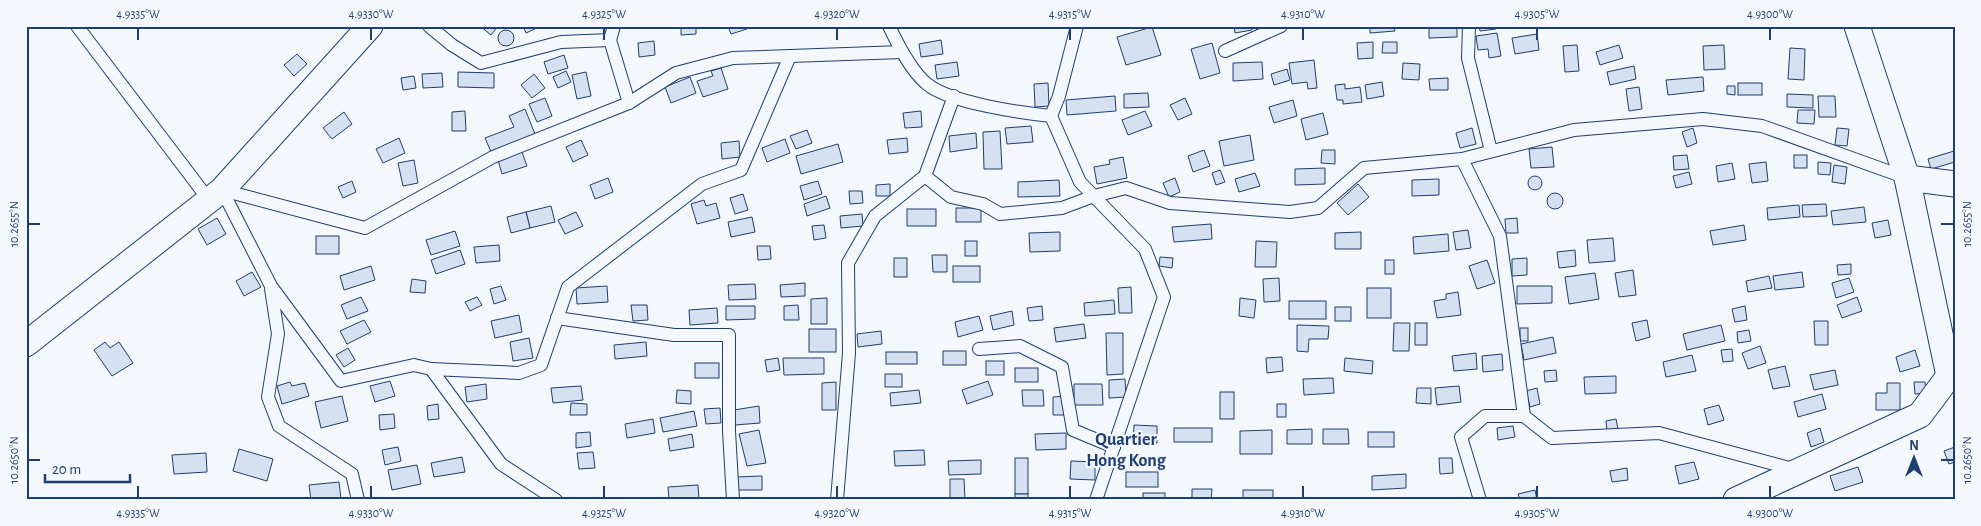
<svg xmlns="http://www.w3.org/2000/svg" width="1981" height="526" font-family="'Alegreya Sans',sans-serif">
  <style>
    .building { fill: #d5e0f0; stroke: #1d3f73 }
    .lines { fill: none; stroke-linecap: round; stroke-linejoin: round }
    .service-casing { stroke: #1d3f73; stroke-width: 14 }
    .minor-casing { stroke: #1d3f73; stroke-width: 27 }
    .service { stroke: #f4f7fb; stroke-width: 12 }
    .minor { stroke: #f4f7fb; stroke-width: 25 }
    .ticks { fill: none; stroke: #1d3f73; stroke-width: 2 }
    .labels { text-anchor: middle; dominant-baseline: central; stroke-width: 4; stroke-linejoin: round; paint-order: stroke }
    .quarter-label { font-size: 18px; font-weight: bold; fill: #1d3f73; stroke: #f4f7fb }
    .neatline { fill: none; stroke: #1d3f73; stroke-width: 2 }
    .ticks-label { font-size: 12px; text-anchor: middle; fill: #1d3f73 }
  </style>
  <rect width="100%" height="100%" fill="#f4f7fb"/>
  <g class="building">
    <path d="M480 26H498L491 35Z"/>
    <path d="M523 26H541L526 33Z"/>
    <path d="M681 26H696V34L681 35Z"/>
    <path d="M728 26H746L747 29 731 34Z"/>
    <path d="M1234 26H1251L1252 30 1235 33Z"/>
    <path d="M1370 26H1394L1395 31 1370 33Z"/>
    <path d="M1429 26H1457V37L1429 38Z"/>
    <path d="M1479 26H1495L1496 29 1480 31Z"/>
    <path d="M1152 27 1161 55 1126 65 1117 37Z"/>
    <circle cx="506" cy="38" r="8"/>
    <path d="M1497 33 1501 56 1489 58 1488 49 1478 50 1476 36Z"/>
    <path d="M1537 34 1539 50 1515 54 1512 38Z"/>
    <path d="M941 40 943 54 921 57 919 44Z"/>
    <path d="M654 41 655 55 639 57 638 43Z"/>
    <path d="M1373 42V58L1358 59 1357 43Z"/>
    <path d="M1383 42H1397V53H1382Z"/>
    <path d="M1212 43 1220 73 1200 79 1191 49Z"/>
    <path d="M1577 45 1579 71 1565 72 1563 46Z"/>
    <path d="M1619 45 1623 58 1600 65 1596 52Z"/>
    <path d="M1724 45 1725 69 1704 70 1703 46Z"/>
    <path d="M1790 48 1805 49 1804 80 1788 79Z"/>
    <path d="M297 54 307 64 294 76 284 65Z"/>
    <path d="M564 55 568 68 548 74 544 62Z"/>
    <path d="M1314 60 1317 88 1308 89 1307 82 1292 84 1289 63Z"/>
    <path d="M957 62 959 76 937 79 935 65Z"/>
    <path d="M1262 62 1263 79 1233 81V63Z"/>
    <path d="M1403 63 1420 64 1419 80 1402 79Z"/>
    <path d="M1634 66 1636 79 1610 85 1607 72Z"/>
    <path d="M721 68 728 89 703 97 697 81 713 76 711 71Z"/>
    <path d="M1287 69 1290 80 1274 85 1271 74Z"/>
    <path d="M566 71 571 82 558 88 553 77Z"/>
    <path d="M458 72 494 73V88L458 87Z"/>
    <path d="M586 72 591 96 577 99 572 75Z"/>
    <path d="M442 73 443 87 423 88 422 74Z"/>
    <path d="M534 74 545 88 532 98 521 85Z"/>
    <path d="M414 76 416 88 403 90 401 78Z"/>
    <path d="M690 77 696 93 671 103 665 87Z"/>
    <path d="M1703 77 1704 91 1668 95 1666 80Z"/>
    <path d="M1448 78V90H1430L1429 79Z"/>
    <path d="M1382 82 1384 96 1367 99 1365 85Z"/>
    <path d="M1048 83 1049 106 1035 107 1034 84Z"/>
    <rect x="1738" y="83" width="24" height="12"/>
    <path d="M1345 84V89L1360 87 1362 102 1343 104V100H1337L1335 85Z"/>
    <path d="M1727 86H1735V95L1727 94Z"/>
    <path d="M1639 87 1642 109 1629 111 1626 89Z"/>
    <path d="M1148 93 1149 107 1124 108V94Z"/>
    <path d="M1787 94 1813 95V108L1787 107Z"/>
    <path d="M1115 96 1116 111 1067 115 1066 100Z"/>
    <path d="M1818 96H1835L1836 117H1819Z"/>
    <path d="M545 98 552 116 537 122 529 104Z"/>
    <path d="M1185 98 1192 114 1178 120 1170 105Z"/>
    <path d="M1293 100 1297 116 1274 123 1269 107Z"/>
    <path d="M525 109 535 134 491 152 485 138 514 127 509 116Z"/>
    <path d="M1798 110H1815L1814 124 1797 123Z"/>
    <path d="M465 111 466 131H452V112Z"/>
    <path d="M921 111 922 127 905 128 903 113Z"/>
    <path d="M1145 111 1152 126 1128 135 1122 120Z"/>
    <path d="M344 112 352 124 332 139 323 128Z"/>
    <path d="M1323 113 1328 134 1306 140 1301 119Z"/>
    <path d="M1031 126 1033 142 1007 144 1005 128Z"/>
    <path d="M1472 128 1476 144 1460 148 1456 133Z"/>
    <path d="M1693 128 1697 143 1687 147 1682 132Z"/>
    <path d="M1837 128 1849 129 1847 146 1835 145Z"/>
    <path d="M807 130 812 143 796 149 790 136Z"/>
    <path d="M1000 131 1002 169H984L983 132Z"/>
    <path d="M976 133 977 148 950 152 949 136Z"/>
    <path d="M1250 135 1254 160 1224 166 1219 141Z"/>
    <path d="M399 138 405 153 383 163 376 149Z"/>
    <path d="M907 138 908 152 889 154 887 140Z"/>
    <path d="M785 139 790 153 767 162 762 148Z"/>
    <path d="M581 140 588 155 573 162 566 147Z"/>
    <path d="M739 141 740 157 722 159 721 143Z"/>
    <path d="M838 144 843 162 801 174 796 156Z"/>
    <path d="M1552 147 1554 167 1531 168 1529 149Z"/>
    <path d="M1204 150 1210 166 1193 172 1188 156Z"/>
    <path d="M1322 150H1335V164L1321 163Z"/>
    <path d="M1954 151 1955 162 1931 169 1928 159Z"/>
    <path d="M522 152 527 166 502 174 498 160Z"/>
    <path d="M1687 155 1689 169 1674 170 1673 156Z"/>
    <rect x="1794" y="155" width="13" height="13"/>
    <path d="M1123 157 1127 178 1097 184 1094 167 1110 164 1109 160Z"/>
    <path d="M414 160 418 183 403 186 398 163Z"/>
    <path d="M1766 162 1768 181 1752 183 1749 164Z"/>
    <path d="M1818 162 1831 163 1830 175 1818 174Z"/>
    <path d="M1732 163 1735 179 1718 182 1716 166Z"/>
    <path d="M1834 165 1847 167 1845 184 1832 182Z"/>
    <path d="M1325 168V184L1295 185V169Z"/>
    <path d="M1220 170 1225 182 1216 185 1212 173Z"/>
    <path d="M1689 172 1692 184 1676 188 1673 176Z"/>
    <path d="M1255 173 1260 186 1239 192 1235 179Z"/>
    <circle cx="1535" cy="183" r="7"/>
    <path d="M608 178 613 192 595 199 590 185Z"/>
    <path d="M1175 178 1180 192 1169 197 1163 183Z"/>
    <path d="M1439 179V195L1412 196V180Z"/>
    <path d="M1059 180 1060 196 1018 197V182Z"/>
    <path d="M352 181 356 192 343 198 338 187Z"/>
    <path d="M818 181 822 194 804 200 800 186Z"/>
    <path d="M890 184V196H876V185Z"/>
    <path d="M1358 184 1369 197 1348 215 1337 203Z"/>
    <path d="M849 191H862L863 203 850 204Z"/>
    <circle cx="1555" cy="201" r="8"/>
    <path d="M743 194 748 210 735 214 730 198Z"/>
    <path d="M826 196 830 208 807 216 804 204Z"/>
    <path d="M704 200 706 206 716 203 720 218 697 224 691 204Z"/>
    <path d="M1826 204 1827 216 1803 217 1802 205Z"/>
    <path d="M1799 205 1800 217 1768 220 1767 208Z"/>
    <path d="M551 206 555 222 530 228 526 212Z"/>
    <path d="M1864 207 1866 222 1833 225 1831 211Z"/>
    <rect x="956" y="208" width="25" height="14"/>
    <rect x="907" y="209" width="29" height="17"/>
    <path d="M526 212 530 228 511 233 507 217Z"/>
    <path d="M576 212 583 226 565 234 558 220Z"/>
    <path d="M862 214 863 226 841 228 840 216Z"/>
    <path d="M752 217 755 232 731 237 728 222Z"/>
    <path d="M217 218 226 234 207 245 198 229Z"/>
    <path d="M1517 218 1518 233H1506L1505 219Z"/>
    <path d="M1888 220 1891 235 1875 238 1872 223Z"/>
    <path d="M1211 224 1212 239 1174 242 1172 227Z"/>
    <path d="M824 225 826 238 814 240 812 226Z"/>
    <path d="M1744 225 1746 240 1713 245 1710 231Z"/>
    <path d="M1468 230 1471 248 1456 250 1453 232Z"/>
    <path d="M455 231 460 246 431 255 426 240Z"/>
    <path d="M1060 232V251L1030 252 1029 233Z"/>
    <path d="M1361 232V249H1335V233Z"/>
    <path d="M1448 234 1449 251 1414 254 1413 237Z"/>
    <rect x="316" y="236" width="23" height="18"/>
    <path d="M1613 238 1615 261 1589 263 1587 240Z"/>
    <rect x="965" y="241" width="12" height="15"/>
    <path d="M1256 241 1277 242 1276 267H1255Z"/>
    <path d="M499 245 500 261 476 263 474 247Z"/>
    <path d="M757 246H770L771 259 758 260Z"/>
    <path d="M460 250 465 264 436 274 431 260Z"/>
    <path d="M1575 250 1576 266 1559 268 1557 252Z"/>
    <path d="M932 255H947V272H933Z"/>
    <path d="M1160 257 1173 258 1172 268 1159 266Z"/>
    <rect x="894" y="258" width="13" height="19"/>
    <path d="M1527 258V275L1512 276V259Z"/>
    <rect x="1385" y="260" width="9" height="14"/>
    <path d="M1487 260 1495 283 1477 289 1469 266Z"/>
    <path d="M1851 264V274L1838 275 1837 265Z"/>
    <path d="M371 266 375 280 344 290 340 276Z"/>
    <rect x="953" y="266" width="27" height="16"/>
    <path d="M1633 270 1636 295 1619 297 1615 273Z"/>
    <path d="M252 272 261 287 244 296 236 281Z"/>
    <path d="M1802 272 1804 287 1775 290 1773 276Z"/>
    <path d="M1595 273 1599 299 1569 304 1565 277Z"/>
    <path d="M1769 276 1772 288 1748 292 1746 281Z"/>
    <path d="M1279 278 1280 301 1264 302 1263 279Z"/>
    <path d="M1849 278 1854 292 1836 298 1832 283Z"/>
    <path d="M412 279 426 281 425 293 410 292Z"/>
    <path d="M805 283V296L781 297 780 285Z"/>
    <path d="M755 284 756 299 729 300 728 285Z"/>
    <path d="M501 286 506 300 494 304 490 289Z"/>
    <path d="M607 286 608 302 577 304 576 288Z"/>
    <path d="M1517 286H1552V303L1517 304Z"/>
    <path d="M1131 287 1132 313H1119L1118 288Z"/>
    <rect x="1367" y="288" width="24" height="30"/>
    <path d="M1458 292 1461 315 1437 318 1434 301 1446 299V294Z"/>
    <path d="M361 297 368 311 347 319 341 305Z"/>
    <path d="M477 297 482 305 470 311 465 302Z"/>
    <path d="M1857 297 1862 311 1842 318 1837 305Z"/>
    <path d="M827 298V324H811V299Z"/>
    <path d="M1240 298 1256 300 1254 318 1239 316Z"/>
    <path d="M1114 300 1115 314 1085 316 1084 303Z"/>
    <rect x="1289" y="301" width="37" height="18"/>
    <path d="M631 305H647L648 320 633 321Z"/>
    <path d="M798 305 799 320H784V306Z"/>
    <path d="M726 306H755V319L726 320Z"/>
    <path d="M1042 306 1043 320 1029 321 1027 308Z"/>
    <path d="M1745 306 1747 320 1735 322 1732 309Z"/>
    <rect x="1335" y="307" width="16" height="14"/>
    <path d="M717 308 718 323 690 325 689 310Z"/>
    <path d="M1012 311 1014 325 993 330 990 316Z"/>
    <path d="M519 315 522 332 495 338 491 321Z"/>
    <path d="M979 316 983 330 958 337 955 322Z"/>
    <path d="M364 320 371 332 347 344 340 331Z"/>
    <path d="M1647 320 1650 337 1636 341 1632 323Z"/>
    <path d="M1814 321H1828V345H1815Z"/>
    <path d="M1394 323H1410L1409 351H1393Z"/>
    <rect x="1415" y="323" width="12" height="22"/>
    <path d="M1084 324 1086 338 1056 342 1054 328Z"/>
    <path d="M1297 325 1329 326 1328 339H1309L1308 352 1297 351Z"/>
    <path d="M1721 325 1725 341 1687 350 1683 334Z"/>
    <rect x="1520" y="328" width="8" height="13"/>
    <rect x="809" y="329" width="27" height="23"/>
    <path d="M1749 330 1751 341 1738 343 1737 332Z"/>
    <path d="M881 331 882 344 858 347 857 334Z"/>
    <path d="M1106 333H1123V374L1107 375Z"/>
    <path d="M1553 337 1556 353 1524 360 1521 344Z"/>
    <path d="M529 338 533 358 513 361 510 342Z"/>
    <path d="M105 342 110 348 119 342 133 363 112 376 94 350Z"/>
    <path d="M646 342 647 356 615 359 614 345Z"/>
    <path d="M1760 346 1766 363 1748 369 1742 353Z"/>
    <path d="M348 348 355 360 344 367 336 355Z"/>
    <path d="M1732 349 1733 361 1723 362 1721 350Z"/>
    <path d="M1915 350 1920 366 1900 372 1896 357Z"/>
    <rect x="943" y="351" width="23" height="14"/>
    <rect x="886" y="352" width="31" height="12"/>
    <path d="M1476 353 1477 369 1454 371 1452 356Z"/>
    <path d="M1502 354 1503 370 1483 372 1482 356Z"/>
    <path d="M1692 355 1696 371 1666 377 1663 362Z"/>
    <path d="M1282 357 1283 371 1267 373 1266 358Z"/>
    <path d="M778 358 780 370 767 372 765 360Z"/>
    <path d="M783 358H824V374L784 375Z"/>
    <path d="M1345 358 1373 361 1372 374 1344 371Z"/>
    <rect x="986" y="361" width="18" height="14"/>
    <rect x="695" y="363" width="24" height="15"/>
    <path d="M1785 366 1790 386 1773 389 1768 370Z"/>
    <rect x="1015" y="368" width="23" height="14"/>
    <path d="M1556 370 1557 381 1545 382 1544 371Z"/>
    <path d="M1835 370 1838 385 1814 390 1810 375Z"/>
    <rect x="885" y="374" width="17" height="13"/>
    <path d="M1616 376V393L1585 394 1584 377Z"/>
    <path d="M1333 378 1334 393 1304 395 1303 379Z"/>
    <path d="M1125 379 1126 397 1109 398V380Z"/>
    <path d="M390 381 395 396 375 402 370 386Z"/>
    <path d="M988 381 993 395 967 404 962 390Z"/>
    <path d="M290 382 292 386 305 383 309 396 282 404 277 386Z"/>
    <path d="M836 382V410H822V383Z"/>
    <path d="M1914 382H1925L1926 393 1915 394Z"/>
    <path d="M1887 383H1900V410H1876V393H1887Z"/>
    <path d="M486 384 487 399 467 402 465 387Z"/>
    <path d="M1074 384H1102L1103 405H1074Z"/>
    <path d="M581 386 583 400 553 403 551 388Z"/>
    <path d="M1459 386 1461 402 1437 405 1435 388Z"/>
    <path d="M1417 388H1431V404L1416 403Z"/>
    <path d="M1537 388 1540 404 1530 407 1526 391Z"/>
    <path d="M677 390 691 391V404L676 403Z"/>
    <path d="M919 390 921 403 891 406 890 393Z"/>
    <path d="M1022 390H1043L1044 406H1023Z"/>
    <rect x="1220" y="392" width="14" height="27"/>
    <path d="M1822 394 1826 409 1798 417 1794 402Z"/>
    <path d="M342 396 348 421 321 428 315 402Z"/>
    <path d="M1066 396 1067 415H1053V397Z"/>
    <path d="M571 403 587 404V415H570Z"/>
    <path d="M438 404 439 419 428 420 427 406Z"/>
    <rect x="1277" y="404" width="9" height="13"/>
    <path d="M1719 405 1724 420 1708 425 1704 409Z"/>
    <path d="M759 406 760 423 735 425 734 410Z"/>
    <path d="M720 408 721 423 706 424 704 409Z"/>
    <path d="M694 411 697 426 663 432 660 418Z"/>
    <path d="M394 414 395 428 380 430 379 415Z"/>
    <path d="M653 419 655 433 627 438 625 424Z"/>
    <path d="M1616 419 1618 429 1607 431 1606 421Z"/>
    <path d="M1134 425 1157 426V443L1133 442Z"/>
    <path d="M1513 426 1515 437 1498 440 1497 428Z"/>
    <rect x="1174" y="428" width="38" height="14"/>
    <path d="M1820 428 1824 442 1811 447 1807 433Z"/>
    <path d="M1312 429V444H1287V430Z"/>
    <path d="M1323 429H1348L1349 444H1323Z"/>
    <path d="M759 430 766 463 747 466 739 434Z"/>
    <path d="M1272 430V454H1240V431Z"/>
    <path d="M590 432 591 446 576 448V433Z"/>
    <rect x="1368" y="432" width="26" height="15"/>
    <path d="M1066 433V449L1036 450 1035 434Z"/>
    <path d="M692 434 694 447 670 451 668 439Z"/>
    <path d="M398 447 401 461 385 465 382 450Z"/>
    <path d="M1955 447V462L1949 464 1944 451Z"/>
    <path d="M239 449 273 459 267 481 233 471Z"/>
    <path d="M924 450 925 465 895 466 894 451Z"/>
    <path d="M593 452 595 468 579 469 577 453Z"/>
    <path d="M206 453 207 472 174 474 172 455Z"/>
    <path d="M462 457 465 472 434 477 431 463Z"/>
    <rect x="1015" y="458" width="13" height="36"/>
    <path d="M1439 458H1452L1453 473 1440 474Z"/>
    <path d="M981 460V474L949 475 948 461Z"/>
    <path d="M1071 461 1095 462V480L1070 479Z"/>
    <path d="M1694 462 1699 479 1679 484 1675 466Z"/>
    <path d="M417 465 421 484 392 490 388 470Z"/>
    <path d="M1858 467 1863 482 1835 491 1830 476Z"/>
    <path d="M1627 468 1628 480 1612 482 1610 471Z"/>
    <rect x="1126" y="472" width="32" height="15"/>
    <path d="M1406 474V488L1372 490V476Z"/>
    <path d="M762 476V490H736L735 477Z"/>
    <path d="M950 479H964L965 500H950Z"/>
    <path d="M339 482 341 499 311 500 309 485Z"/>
    <path d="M698 485 699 500H669L668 487Z"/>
    <path d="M1192 489H1212L1211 500H1192Z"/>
    <rect x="1243" y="490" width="30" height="10"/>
    <path d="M1535 490 1537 500H1520L1518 494Z"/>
    <rect x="1143" y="493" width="22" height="7"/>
    <rect x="1015" y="494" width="13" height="6"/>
  </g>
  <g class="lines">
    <g class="service-casing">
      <g id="service">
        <path d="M77 26 209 200"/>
        <path d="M429 26 452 45 481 63 561 42 610 40"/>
        <path d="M614 26 610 40 629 103"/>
        <path d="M889 26C898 45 911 71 927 84 950 103 1022 113 1051 116L1080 182 1145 249 1164 297 1096 500"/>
        <path d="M1469 26 1468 58 1491 151"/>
        <path d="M1225 51 1281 26"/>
        <path d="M1051 116 1059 96 1077 26"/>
        <path d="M1462 159 1500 236 1524 416 1552 438 1659 433 1797 470"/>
        <path d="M925 176 951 197 983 204 1000 214 1062 208 1094 196 1126 188 1170 203 1290 212 1318 208 1364 168 1462 159 1574 130 1703 119 1762 126 1907 178"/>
        <path d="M222 190 365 228 493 157 629 103 676 73 733 58 902 52"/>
        <path d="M222 190 271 286 341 381 414 365 431 369 501 464 556 500"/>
        <path d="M271 289 278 334 268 397 279 426 352 474 358 500"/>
        <path d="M557 318 674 335H729V431L733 500"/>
        <path d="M979 349 1020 346 1062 367 1073 430 1114 447"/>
        <path d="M431 369 519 373 541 365 568 287 702 184 741 170 790 56"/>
        <path d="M837 500 849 353 848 263 875 216 925 176 954 96"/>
        <path d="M1480 500 1461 437 1485 416H1524"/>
      </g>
    </g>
    <g class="minor-casing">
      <g id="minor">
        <path d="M1857 26 1907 178 1949 376 1955 378"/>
        <path d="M1907 178 1955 184"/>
        <path d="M26 344 222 190 370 26"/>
        <path d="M1736 500 1920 415 1955 368"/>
      </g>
    </g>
    <use href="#service" class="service"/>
    <use href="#minor" class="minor"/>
  </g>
  <path class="ticks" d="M138 28V40M371 28V40M604 28V40M837 28V40M1070 28V40M1303 28V40M1537 28V40M1770 28V40M28 224H40M1941 224H1954M28 460H40M1941 460H1954M138 486V498M371 486V498M604 486V498M837 486V498M1070 486V498M1303 486V498M1537 486V498M1770 486V498"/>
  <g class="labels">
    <g class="quarter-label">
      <text x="1126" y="440">Quartier<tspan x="1126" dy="21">Hong Kong</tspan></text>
    </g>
  </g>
  <rect width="1981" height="526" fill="none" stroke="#f4f7fb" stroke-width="55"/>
  <g transform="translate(1914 458)" stroke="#f4f7fb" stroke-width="4" paint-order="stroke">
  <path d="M0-4L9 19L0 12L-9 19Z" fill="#1d3f73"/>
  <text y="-8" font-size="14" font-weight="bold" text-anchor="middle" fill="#1d3f73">N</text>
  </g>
  <path d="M45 474v8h85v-8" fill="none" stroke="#1d3f73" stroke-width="2.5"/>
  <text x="52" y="474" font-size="15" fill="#1d3f73" stroke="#f4f7fb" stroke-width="4" paint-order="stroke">20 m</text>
  <rect x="28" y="28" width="1926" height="470" class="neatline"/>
  <g class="ticks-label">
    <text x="138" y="18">4.9335°W</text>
    <text x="371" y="18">4.9330°W</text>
    <text x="604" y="18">4.9325°W</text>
    <text x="837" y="18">4.9320°W</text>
    <text x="1070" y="18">4.9315°W</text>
    <text x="1303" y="18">4.9310°W</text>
    <text x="1537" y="18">4.9305°W</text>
    <text x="1770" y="18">4.9300°W</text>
    <text transform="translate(14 224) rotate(-90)" y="4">10.2655°N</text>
    <text transform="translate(1967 224) rotate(-90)" y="4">10.2655°N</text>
    <text transform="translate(14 460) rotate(-90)" y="4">10.2650°N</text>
    <text transform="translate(1967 460) rotate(-90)" y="4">10.2650°N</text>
    <text x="138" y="517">4.9335°W</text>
    <text x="371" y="517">4.9330°W</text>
    <text x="604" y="517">4.9325°W</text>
    <text x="837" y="517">4.9320°W</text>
    <text x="1070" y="517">4.9315°W</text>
    <text x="1303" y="517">4.9310°W</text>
    <text x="1537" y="517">4.9305°W</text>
    <text x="1770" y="517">4.9300°W</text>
  </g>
</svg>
